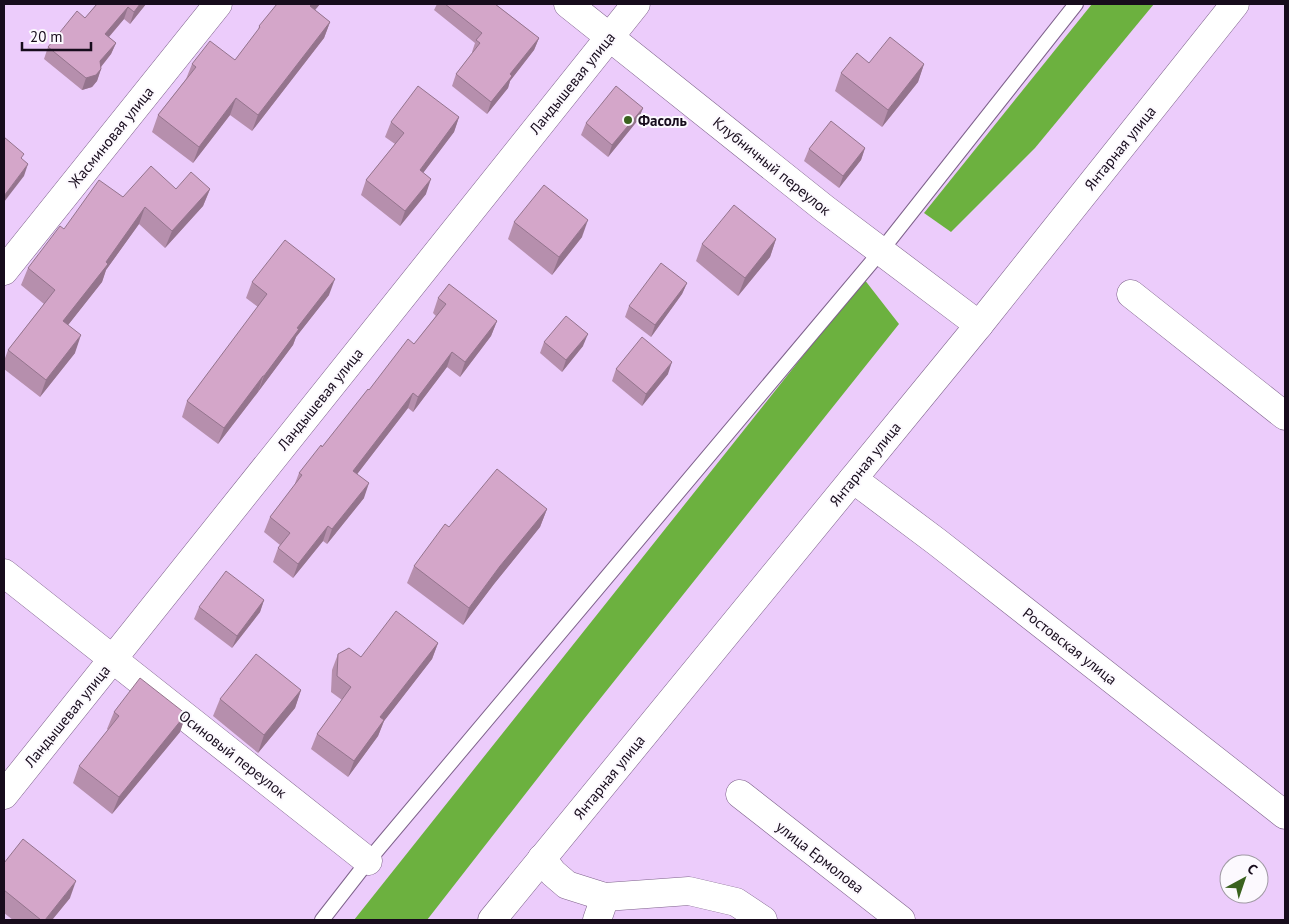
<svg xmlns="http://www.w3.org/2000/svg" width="1289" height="924" font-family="'PT Sans',sans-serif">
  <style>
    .forest { fill: #6cb13f }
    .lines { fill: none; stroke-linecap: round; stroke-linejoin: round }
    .lane-casing { stroke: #7e628b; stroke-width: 16 }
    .street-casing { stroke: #7e628b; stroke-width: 29 }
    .secondary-casing { stroke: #7e628b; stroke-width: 29 }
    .lane { stroke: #fff; stroke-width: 14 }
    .street { stroke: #fff; stroke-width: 28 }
    .secondary { stroke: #fff; stroke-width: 28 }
    .wall { fill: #b68fad }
    .shaded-wall { fill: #94748d }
    .building { fill: #d4a6c9; stroke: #94748d }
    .poi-dot { fill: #3a621e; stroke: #fcf9fe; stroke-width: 2 }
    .labels { text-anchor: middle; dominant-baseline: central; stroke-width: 4; stroke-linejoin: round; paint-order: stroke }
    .street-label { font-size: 15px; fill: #170c1c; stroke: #fcf9fe }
    .poi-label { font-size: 15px; font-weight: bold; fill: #170c1c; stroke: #fcf9fe; text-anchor: start }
  </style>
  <rect width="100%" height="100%" fill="#ecccfb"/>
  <g class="forest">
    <path d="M1092 4H1154L1035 148 951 232 924 213Z"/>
    <path d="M864 279 899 324 576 729 427 920H354Z"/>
  </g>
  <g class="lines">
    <g class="lane-casing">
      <path id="lane" d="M322 920 368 861 881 251 1076 4"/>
    </g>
    <g class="street-casing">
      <g id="street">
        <path d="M568 4 825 209 979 325"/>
        <path d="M4 271 218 4"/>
        <path d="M1131 294 1285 416"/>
        <path d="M853 479 937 542 1285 815"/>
        <path d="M4 573 368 861"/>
        <path d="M740 794 901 920"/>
        <path d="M4 795 636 4"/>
        <path d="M542 858 553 873 567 885 605 897 689 891 736 902 763 920"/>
        <path d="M597 920 605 897"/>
      </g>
    </g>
    <g class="secondary-casing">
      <path id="secondary" d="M492 920 979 325 1235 4"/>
    </g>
    <use href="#lane" class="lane"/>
    <use href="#street" class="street"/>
    <use href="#secondary" class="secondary"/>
  </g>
  <g class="wall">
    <path d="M97 4H146L130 24 124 19 109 37 116 43 111 54 101 67V69L97 81 92 87 82 90 44 59 48 47 85 18Z"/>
    <path d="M320 4 315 10 330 22 324 38 252 131 230 115 193 163 152 132 158 115 186 79 192 64 235 60 258 30 259 26Z"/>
    <path d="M437 4H495L539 38 534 50 510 81 508 88 487 114 452 86 456 74 473 52H472L475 43 434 10Z"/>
    <path d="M924 64 918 82 882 127 835 91 841 73Z"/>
    <path d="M643 108 638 120 608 157 581 135 586 123Z"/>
    <path d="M459 117 454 132 423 173 426 194 400 226 361 195 366 180 395 144 385 137 391 122Z"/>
    <path d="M865 148 861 160 839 188 804 161 809 149Z"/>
    <path d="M176 189H210L203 206 165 248 139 224 106 270 102 282 68 325 75 353 40 397 4 369V361L8 350 44 304 21 285 28 268 64 229 123 197Z"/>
    <path d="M514 222 582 237 552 275 508 239Z"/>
    <path d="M776 239 770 257 738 296 696 261 702 244Z"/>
    <path d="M252 282 329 295 296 337 293 345 258 392 218 444 182 417 187 401 258 307 246 298Z"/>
    <path d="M687 283 682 294 651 337 625 317 629 306Z"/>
    <path d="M438 298 497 321 491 336 460 377 447 367 413 412 408 408 357 474 364 498 327 544 323 541 293 578 273 562 278 548 280 545 264 532 270 517 294 486 299 473 322 447 369 390 414 344 436 316 433 313Z"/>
    <path d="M544 342 583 346 562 372 540 353Z"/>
    <path d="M616 369 668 374 642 406 612 381Z"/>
    <path d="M547 509 540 527 494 584 463 625 407 583 414 566 449 527Z"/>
    <path d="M264 600 260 612 232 648 194 619 199 607Z"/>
    <path d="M438 643 432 659 384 721 378 736 348 777 311 749 317 734 342 700 331 692 332 670 338 654 361 657Z"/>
    <path d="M301 690 295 708 258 753 213 716 220 699Z"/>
    <path d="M114 712 186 714 180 732 112 814 73 783 79 766 108 730 107 729Z"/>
    <path d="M4 863 70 898 52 920H13L4 913Z"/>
  </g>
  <g class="shaded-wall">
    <path d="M140 4H146L130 24 134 12Z"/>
    <path d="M312 4H320L304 23 310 6Z"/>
    <path d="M128 7 124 19 101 46 105 34Z"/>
    <path d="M330 22 324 38 252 131 258 115Z"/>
    <path d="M539 38 534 50 510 81 508 88 487 114 491 102 510 74Z"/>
    <path d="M116 43 111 54 96 73 100 61Z"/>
    <path d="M924 64 918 82 882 127 888 110Z"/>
    <path d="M101 69 97 81 92 87 82 90 86 78Z"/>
    <path d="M236 98 230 115 193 163 199 147Z"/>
    <path d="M643 108 638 120 608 157 612 145Z"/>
    <path d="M459 117 454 132 414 185 420 170Z"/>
    <path d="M865 148 861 160 839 188 843 176Z"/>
    <path d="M28 164 24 176 4 202V196Z"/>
    <path d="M431 179 426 194 400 226 405 211Z"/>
    <path d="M210 189 203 206 165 248 172 231Z"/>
    <path d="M145 207 139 224 106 270 102 282 57 339 63 321Z"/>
    <path d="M588 220 582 237 552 275 559 257Z"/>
    <path d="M776 239 770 257 738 296 745 278Z"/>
    <path d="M335 279 329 295 296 337 293 345 258 392 264 376 297 328Z"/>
    <path d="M687 283 682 294 651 337 655 325Z"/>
    <path d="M497 321 491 336 460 377 465 362Z"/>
    <path d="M588 334 583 346 562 372 566 360Z"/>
    <path d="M81 335 75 353 40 397 46 380Z"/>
    <path d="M452 352 447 367 413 412 418 397Z"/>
    <path d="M672 362 668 374 642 406 646 394Z"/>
    <path d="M263 376 258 392 218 444 224 428Z"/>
    <path d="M413 393 408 408 348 486 353 471Z"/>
    <path d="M369 483 364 498 327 544 332 529Z"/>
    <path d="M547 509 540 527 494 584 463 625 469 608 500 566Z"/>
    <path d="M328 526 323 541 293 578 298 564Z"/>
    <path d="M264 600 260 612 232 648 237 636Z"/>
    <path d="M438 643 432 659 384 721 378 736 348 777 354 761 380 717Z"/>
    <path d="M301 690 295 708 258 753 264 735Z"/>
    <path d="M186 714 180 732 112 814 119 797Z"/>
    <path d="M76 881 70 898 52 920H45Z"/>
  </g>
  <g class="building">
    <path d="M97 4H140L134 12 128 7 105 34 116 43 100 61 101 69 96 75 86 78 48 47 77 11 85 18Z"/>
    <path d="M277 4H312L310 6 330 22 258 115 236 98 199 147 158 115 196 67 192 64 210 41 235 60 260 27 259 26Z"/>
    <path d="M445 4H495L539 38 510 74 512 76 491 102 456 74 480 43 476 40 482 33Z"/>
    <path d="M890 37 924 64 888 110 841 73 857 53 869 63Z"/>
    <path d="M418 86 459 117 420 170 431 179 405 211 366 180 404 133 391 122Z"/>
    <path d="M616 86 643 108 612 145 586 123Z"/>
    <path d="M831 121 865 148 843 176 809 149Z"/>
    <path d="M4 137 24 154 21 158 28 164 4 196Z"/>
    <path d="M151 166 176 189 191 172 210 189 172 231 145 207 106 262 108 264 63 321 81 335 46 380 8 350 55 290 28 268 60 226 64 229 99 180 123 197Z"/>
    <path d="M544 185 588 220 559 257 514 222Z"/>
    <path d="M734 205 776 239 745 278 702 244Z"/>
    <path d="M285 240 335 279 297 328 299 329 264 376H263L224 428 187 401 267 294 252 282Z"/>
    <path d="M661 263 687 283 655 325 629 306Z"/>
    <path d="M449 284 497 321 465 362 452 352 418 397 413 393 353 471 369 483 332 529 328 526 298 564 278 548 290 533 270 517 302 475 299 473 321 445 322 447 368 389 369 390 408 339 414 344 446 304 438 298Z"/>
    <path d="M566 316 588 334 566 360 544 342Z"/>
    <path d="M642 337 672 362 646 394 616 369Z"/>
    <path d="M497 469 547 509 500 566 469 608 414 566 445 524 449 527Z"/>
    <path d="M226 571 264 600 237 636 199 607Z"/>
    <path d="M396 611 438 643 380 717 384 720 354 761 317 734 351 687 337 676 338 654 349 648 361 657Z"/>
    <path d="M256 654 301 690 264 735 220 699Z"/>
    <path d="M140 678 186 714 119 797 79 766 119 716 114 712Z"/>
    <path d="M23 839 76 881 45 920H41L4 890V863Z"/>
  </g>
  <circle class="poi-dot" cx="628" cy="120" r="5"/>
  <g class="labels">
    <g class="street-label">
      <text transform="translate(572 83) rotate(-51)">Ландышевая улица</text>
      <text transform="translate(111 137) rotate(-51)">Жасминовая улица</text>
      <text transform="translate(1120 148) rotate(-51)">Янтарная улица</text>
      <text transform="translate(772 166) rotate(39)">Клубничный переулок</text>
      <text transform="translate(320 399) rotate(-51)">Ландышевая улица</text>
      <text transform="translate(865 464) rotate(-51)">Янтарная улица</text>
      <text transform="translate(1070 646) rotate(38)">Ростовская улица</text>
      <text transform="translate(67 716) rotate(-51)">Ландышевая улица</text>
      <text transform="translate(233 754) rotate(38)">Осиновый переулок</text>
      <text transform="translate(609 777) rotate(-51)">Янтарная улица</text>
      <text transform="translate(820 857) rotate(38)">улица Ермолова</text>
    </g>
    <g class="poi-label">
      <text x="638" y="120">Фасоль</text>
    </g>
  </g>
  <rect width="1289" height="924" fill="none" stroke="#170c1c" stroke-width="10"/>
  <g transform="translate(1244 879) rotate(40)"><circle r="24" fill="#fcf9fe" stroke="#a09aa4"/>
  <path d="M0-4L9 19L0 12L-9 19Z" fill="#3a621e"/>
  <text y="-8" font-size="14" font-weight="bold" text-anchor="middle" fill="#170c1c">С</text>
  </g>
  <path d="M22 42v8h69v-8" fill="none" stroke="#170c1c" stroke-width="2.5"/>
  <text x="30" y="42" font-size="15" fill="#170c1c" stroke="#fcf9fe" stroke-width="4" paint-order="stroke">20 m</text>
</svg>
